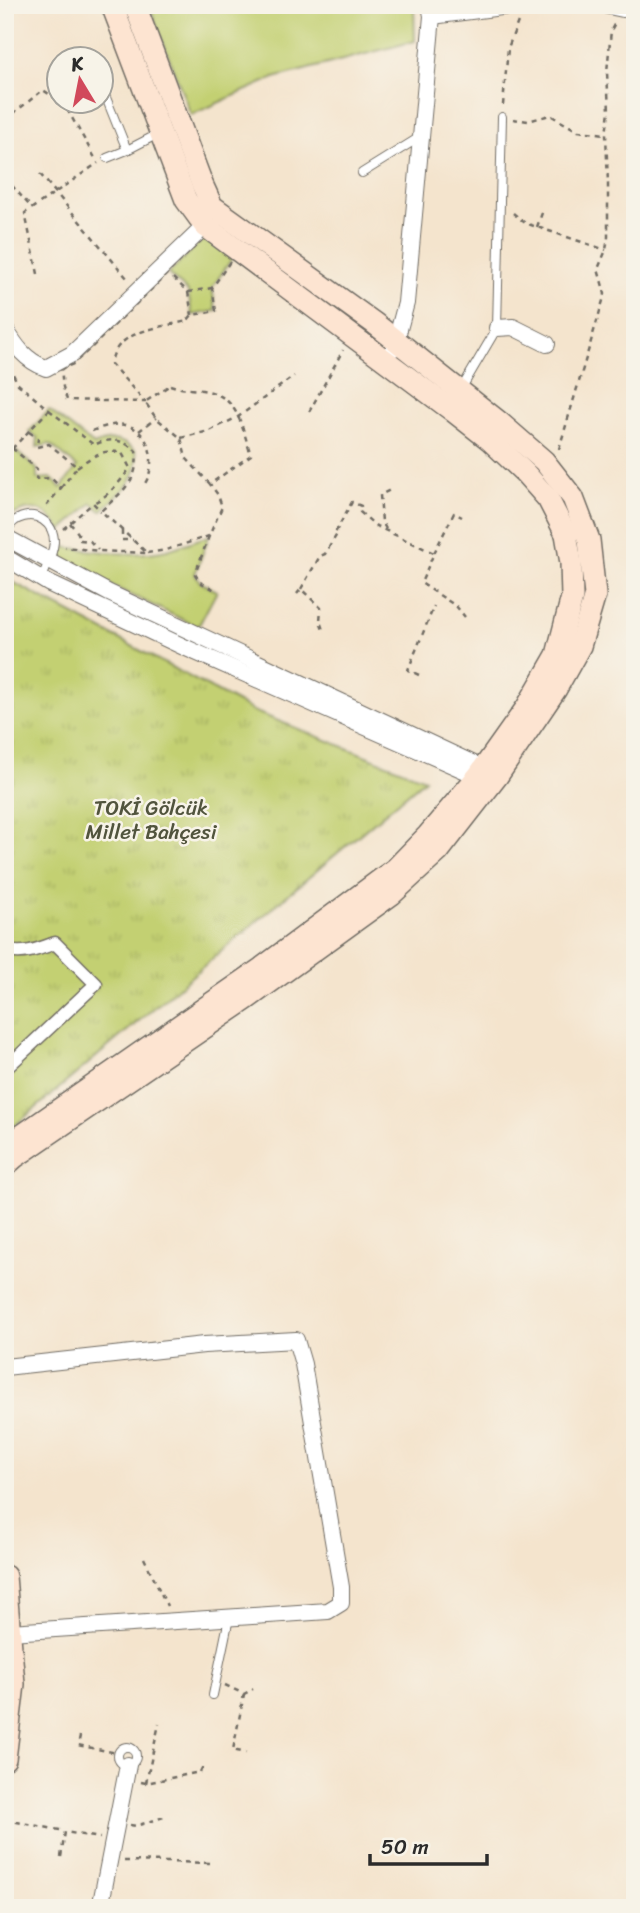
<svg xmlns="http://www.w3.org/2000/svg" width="640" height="1913" font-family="Sriracha,sans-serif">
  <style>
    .green { fill: #c3d072; stroke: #777e4e; stroke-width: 2 }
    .park { fill: url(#park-tufts); stroke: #777e4e; stroke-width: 2 }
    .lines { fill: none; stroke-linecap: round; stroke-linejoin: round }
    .service-casing { stroke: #716c64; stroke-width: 10 }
    .pedestrian-casing { stroke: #716c64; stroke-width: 15 }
    .minor-casing { stroke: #716c64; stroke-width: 18 }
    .secondary-casing { stroke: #716c64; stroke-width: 24 }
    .path { stroke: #716c64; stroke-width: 2.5; stroke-dasharray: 5 5; stroke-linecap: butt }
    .service { stroke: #fff; stroke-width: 8 }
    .pedestrian { stroke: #fff; stroke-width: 12 }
    .minor { stroke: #fff; stroke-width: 16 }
    .secondary { stroke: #fde4d1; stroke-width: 21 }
    .labels { text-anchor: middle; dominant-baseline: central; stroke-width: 5; stroke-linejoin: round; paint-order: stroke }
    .park-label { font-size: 21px; fill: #51543d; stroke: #f7f3e8 }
  </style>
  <defs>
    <pattern id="park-tufts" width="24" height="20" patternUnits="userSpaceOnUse" patternTransform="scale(1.75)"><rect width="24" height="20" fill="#c3d072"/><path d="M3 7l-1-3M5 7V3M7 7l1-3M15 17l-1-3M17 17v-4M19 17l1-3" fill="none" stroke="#a8b363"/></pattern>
  </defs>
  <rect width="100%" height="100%" fill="#f7f3e8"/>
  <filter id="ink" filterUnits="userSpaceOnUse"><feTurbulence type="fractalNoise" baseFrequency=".0143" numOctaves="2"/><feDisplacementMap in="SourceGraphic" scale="14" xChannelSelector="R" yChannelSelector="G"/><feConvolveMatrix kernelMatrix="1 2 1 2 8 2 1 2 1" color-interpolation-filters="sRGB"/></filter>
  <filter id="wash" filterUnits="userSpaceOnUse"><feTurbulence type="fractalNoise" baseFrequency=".00686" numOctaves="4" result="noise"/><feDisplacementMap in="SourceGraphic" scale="28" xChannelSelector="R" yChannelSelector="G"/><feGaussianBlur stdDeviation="1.57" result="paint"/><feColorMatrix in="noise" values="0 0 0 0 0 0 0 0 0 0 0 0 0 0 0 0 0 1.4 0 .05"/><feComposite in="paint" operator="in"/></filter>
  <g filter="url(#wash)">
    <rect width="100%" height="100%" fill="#f4e4cd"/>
    <g class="green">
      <path d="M149 5H414L415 41 274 78 191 115Z"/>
      <path d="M206 236 233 257 212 288 216 311 192 315 188 292 168 274Z"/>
      <path d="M49 410 94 445C112 437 121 439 136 451 140 481 121 492 101 511L92 503 61 531C46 505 30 504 5 519V456L12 448 37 469V479L51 478 61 488 77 467 50 444 37 447 38 438 29 432Z"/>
      <path d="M209 536 195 574 200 582 217 591 198 627 60 561 63 547C96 551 134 558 167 550 181 546 195 540 209 536Z"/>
    </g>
    <path class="park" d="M5 578 253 711 425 779 5 1134Z"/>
  </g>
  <g filter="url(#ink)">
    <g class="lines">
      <g class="service-casing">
        <g id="service">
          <path d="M103 90 127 150 158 134"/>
          <path d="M107 158 127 150"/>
          <path d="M362 173 420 137"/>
          <path d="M460 391 497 328 502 117"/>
          <path d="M5 530C9 527 13 521 18 519 36 510 54 523 54 542 53 555 46 568 41 580"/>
          <path d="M213 1695 229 1618"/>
          <circle cx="127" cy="1756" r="9"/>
        </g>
      </g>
      <g class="pedestrian-casing">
        <path id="pedestrian" d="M5 950C22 956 39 949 55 943L96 984 5 1069"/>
      </g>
      <g class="minor-casing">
        <g id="minor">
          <path d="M604 5 623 9"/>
          <path d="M432 16 518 5"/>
          <path d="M5 328C15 346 26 361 46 368L72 354 205 226"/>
          <path d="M497 328 513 327 547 344"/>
          <path d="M394 348 406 303 432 16 430 5"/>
          <path d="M5 537 109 593 493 773"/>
          <path d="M5 557 48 583 184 647 466 771"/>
          <path d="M5 1367 204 1345 296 1340 303 1364 341 1587V1603L328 1611 10 1632"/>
          <path d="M100 1908 128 1765"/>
        </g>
      </g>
      <g class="secondary-casing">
        <g id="secondary">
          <path d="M5 1147 262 968 395 869 428 835 478 776 527 707 557 655 572 597 571 563 566 534 548 499 525 473 490 440 453 411 205 226 186 200 112 5"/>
          <path d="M5 1166 15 1157 248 998 392 894 438 852 498 775 556 689 580 646 595 595 589 540 573 498 544 461 499 422 374 323 212 206 202 184 135 5"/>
          <path d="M5 1576 14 1684 5 1759"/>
        </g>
      </g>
      <g class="path">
        <path d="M65 60V51"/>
        <path d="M61 102 64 104 95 158"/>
        <path d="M64 102V104L70 102"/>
        <path d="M503 105 508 48 519 19"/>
        <path d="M5 107 11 116"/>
        <path d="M513 119 528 121 550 115 578 131 606 134"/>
        <path d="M5 120 43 90 60 101"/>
        <path d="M40 174 127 278"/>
        <path d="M5 178 31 207"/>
        <path d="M513 213 525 223 606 250"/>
        <path d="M537 227 543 210"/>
        <path d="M206 236 233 257 212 288 216 311 192 315 187 321C159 328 115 330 111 364L145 402 67 400 63 387 61 369 73 364 91 348Z"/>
        <path d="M38 274 25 213 98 163"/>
        <path d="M173 278 188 292 192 315"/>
        <path d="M188 292 212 288"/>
        <path d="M170 385C181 389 191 389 202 390 239 395 241 426 251 455L210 484 186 458 181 438 156 418 145 402Z"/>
        <path d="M49 410 94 445C111 437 122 439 136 451 140 481 121 492 101 511L147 553 99 551 65 547"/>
        <path d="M309 412 343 350"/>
        <path d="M92 431C102 427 114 423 125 425 151 430 158 465 144 485"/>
        <path d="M139 431 156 418"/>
        <path d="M29 432 38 438 37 447 49 444 77 467 61 488"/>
        <path d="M181 438 209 431 238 417 294 376"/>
        <path d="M12 448 37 469 36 479 51 478 61 488 44 509"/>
        <path d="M559 449 605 294 598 269 606 250 608 237V184L606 134 609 111 607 72 611 30 615 23"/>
        <path d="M5 456 49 410 18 384 5 358"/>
        <path d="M77 467C93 456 103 448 122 453L130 468C120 482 109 496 93 503"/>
        <path d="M70 523 78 533 80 540 90 541 98 550"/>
        <path d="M63 529 93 503 101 511"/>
        <path d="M386 529 382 522 380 495 392 489"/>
        <path d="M122 530V540H133"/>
        <path d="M209 536 195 574 200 582 217 591"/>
        <path d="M147 553 166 550 209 536 222 507 218 495 210 484"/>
        <path d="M434 553 454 513 462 517"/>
        <path d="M301 589 320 556 325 554 337 534 335 533 352 502 361 506 360 512 376 526 434 553 421 583 456 606 465 617"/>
        <path d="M297 594 301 589 321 608 320 621 324 633"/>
        <path d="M419 675 408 670 434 606"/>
        <path d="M144 1558 167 1606"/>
        <path d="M225 1685 244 1694 253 1689"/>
        <path d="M244 1694 233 1750 246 1753"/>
        <path d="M80 1736 78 1745 117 1753"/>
        <path d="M141 1782 146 1783 200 1772 204 1764"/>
        <path d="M146 1783 159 1724"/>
        <path d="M6 1820 65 1831"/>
        <path d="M130 1825 136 1826 167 1816"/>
        <path d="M61 1857 65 1832 100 1838"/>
        <path d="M124 1861 212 1863"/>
        <path d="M117 1907 126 1904 132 1905"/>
      </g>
      <use href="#service" class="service"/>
      <use href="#pedestrian" class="pedestrian"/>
      <use href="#minor" class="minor"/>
      <use href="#secondary" class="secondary"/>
    </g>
  </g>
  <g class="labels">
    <g class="park-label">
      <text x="151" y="808">TOKİ Gölcük<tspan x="151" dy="24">Millet Bahçesi</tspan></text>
    </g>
  </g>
  <rect width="640" height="1913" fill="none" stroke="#f7f3e8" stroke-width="28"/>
  <g transform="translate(80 80) rotate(350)"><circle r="33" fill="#f7f3e8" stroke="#a5a39c" stroke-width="2"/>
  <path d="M0-5L12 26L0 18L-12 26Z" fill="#d1495b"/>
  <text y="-10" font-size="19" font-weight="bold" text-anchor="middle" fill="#2b2b2b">K</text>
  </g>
  <path d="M370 1854v10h117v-10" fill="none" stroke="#2b2b2b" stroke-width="3.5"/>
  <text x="381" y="1854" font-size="21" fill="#2b2b2b" stroke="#f7f3e8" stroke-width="5" paint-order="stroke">50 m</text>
</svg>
